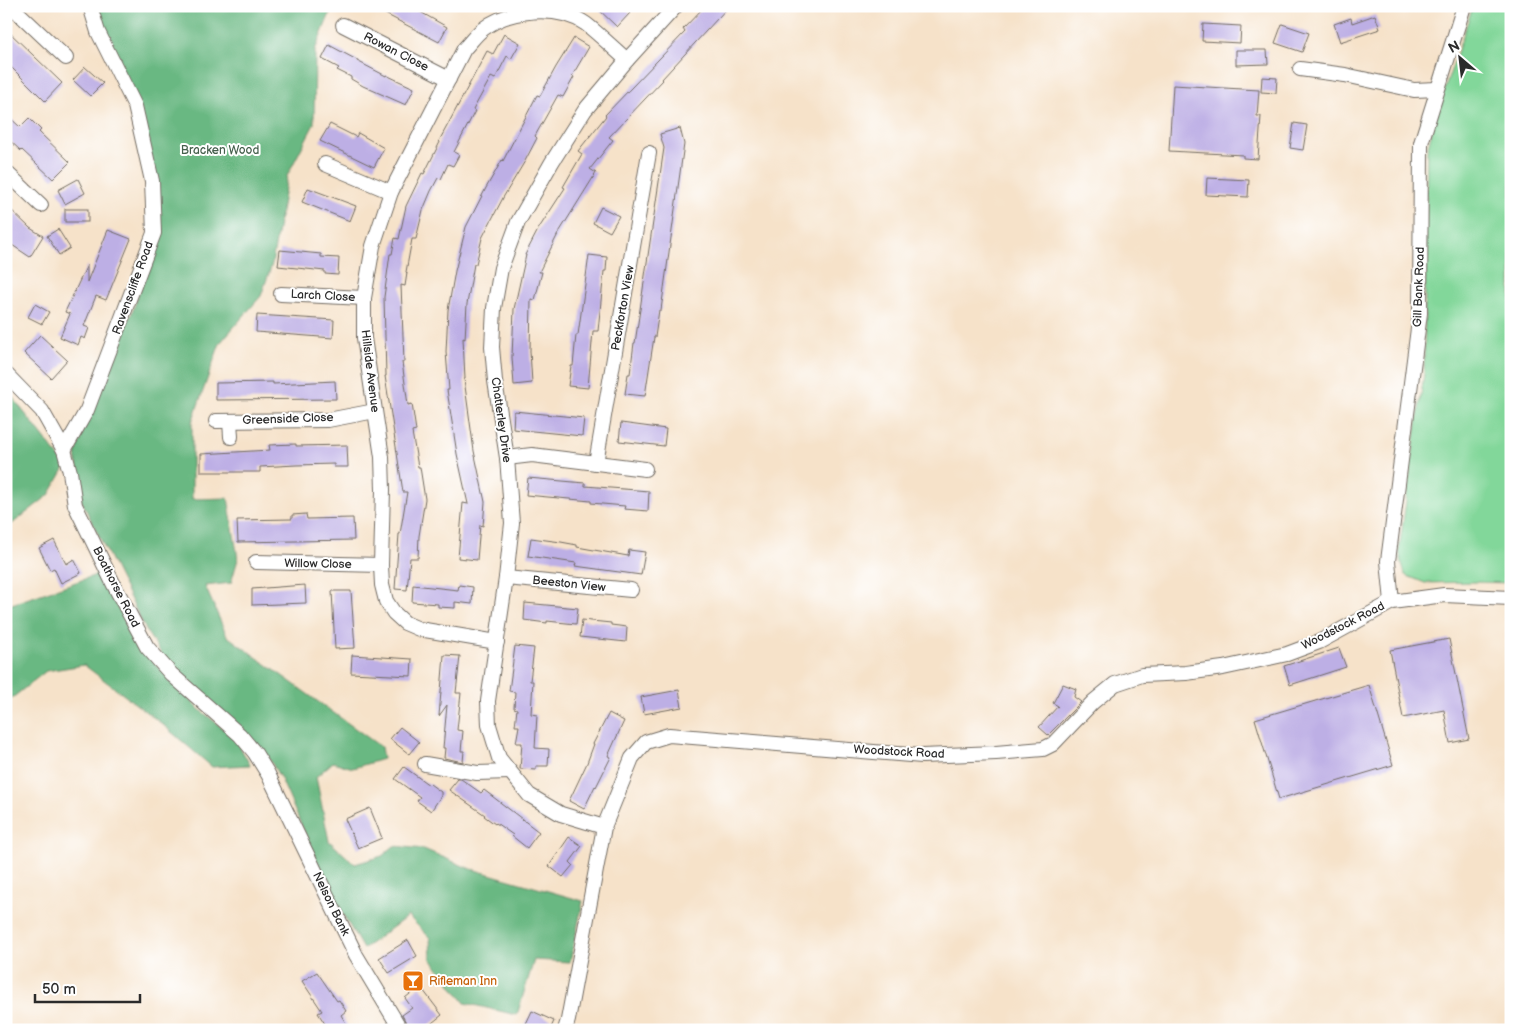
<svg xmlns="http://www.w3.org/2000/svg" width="1517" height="1036" font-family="'Balsamiq Sans',sans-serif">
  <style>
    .green { fill: #82d79a; stroke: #568162 }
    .forest { fill: #69b882; stroke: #4a7256 }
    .building { fill: #bdafe5 }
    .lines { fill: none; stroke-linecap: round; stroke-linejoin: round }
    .minor-casing { stroke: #726b62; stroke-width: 16 }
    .minor { stroke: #fff; stroke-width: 14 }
    .labels { text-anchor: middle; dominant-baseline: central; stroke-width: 4; stroke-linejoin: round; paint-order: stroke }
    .street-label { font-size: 12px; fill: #2b2b2b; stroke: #fff }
    .park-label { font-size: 12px; fill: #455f4c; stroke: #fff }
    .food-label { font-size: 12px; fill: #c56008; stroke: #fff; text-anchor: start }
  </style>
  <rect width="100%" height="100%" fill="#fff"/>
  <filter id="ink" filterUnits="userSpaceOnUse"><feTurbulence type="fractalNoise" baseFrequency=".02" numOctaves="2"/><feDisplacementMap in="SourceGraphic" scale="10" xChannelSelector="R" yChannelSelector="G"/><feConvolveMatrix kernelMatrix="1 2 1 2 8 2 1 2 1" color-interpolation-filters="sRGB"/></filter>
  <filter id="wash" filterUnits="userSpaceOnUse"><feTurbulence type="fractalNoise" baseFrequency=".0096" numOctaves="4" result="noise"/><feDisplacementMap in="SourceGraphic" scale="20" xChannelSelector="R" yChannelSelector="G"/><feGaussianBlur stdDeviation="1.12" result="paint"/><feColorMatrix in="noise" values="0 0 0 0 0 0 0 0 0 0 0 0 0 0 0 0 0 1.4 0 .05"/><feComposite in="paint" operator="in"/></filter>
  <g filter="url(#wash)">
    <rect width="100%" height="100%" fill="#f6e2c9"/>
    <path class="green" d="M1473 6H1511V583L1474 582 1425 583 1405 575 1399 551 1424 374 1427 150 1438 109Z"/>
    <g class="forest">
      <path d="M95 6H333L315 50 314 124 287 176 272 264 261 296 220 343 192 422V499L228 498 238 559 231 583 205 586 227 636 381 747 383 759 353 768 333 762 316 777 329 841 355 864 382 856 394 846 424 849 468 868 583 901 570 962 534 960 517 1015 465 1003 431 959 430 938 408 916 363 949 333 897 281 779 264 750 164 658 148 634 81 500 76 453 84 429 133 310 159 233 135 106Z"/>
      <path d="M6 389 66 466 49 495 12 524 6 525Z"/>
      <path d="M102 573 142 650 199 709 235 738 250 765 212 767 161 723 84 665 46 671 6 703V606Z"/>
    </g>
    <g id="blocks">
      <g class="building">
        <path d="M370 6H417L415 9 447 27 439 42Z"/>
        <path d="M595 6H623L630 13 617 27Z"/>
        <path d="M705 6H729L662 79 663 80 609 137 613 140 590 169 596 173 558 234 539 272H542L535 300 531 299 530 351 532 383 514 385 512 357 514 309 526 255H525L539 228 565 188 563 187 582 154 578 151 606 116 605 115 685 32 683 29Z"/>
        <path d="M1375 15 1380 29 1340 42 1334 24 1351 18 1352 23Z"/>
        <path d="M1203 24 1241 26 1240 43 1202 41Z"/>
        <path d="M1282 24 1309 33 1302 52 1275 43Z"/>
        <path d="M6 29 62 83 45 101 6 62Z"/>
        <path d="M504 34 520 43 511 59 507 56 495 79 491 77 473 110 475 111 454 152 459 155 453 166 448 164 441 179 438 178 431 191 423 210 416 239H412L406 272 407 273 405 286 401 285 404 362H402L408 405 412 404 416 431 412 432 418 467H420L425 499 419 536 418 558H410L407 590 395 589 399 534H400L407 492H403L385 376H386L384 297 390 254H392L395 238 399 239 406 206 422 173 424 174 440 142 439 141 446 128 487 51 493 54Z"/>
        <path d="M574 38 589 47 572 76 574 77 563 97 558 95 535 136 537 138 525 161 504 196 482 238 476 264H474L467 304 465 339 463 338 465 379H464L474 451 485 502 483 526 480 525 477 560 458 558 463 503 468 504 457 454 447 390H449L446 352 448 310 455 271 466 227 486 188 502 160 503 161 537 95 540 96 556 67Z"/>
        <path d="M329 45 357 60V61L386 76V75L414 88 406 105 363 86 351 79V77L337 70 339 68 322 59Z"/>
        <path d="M1236 50H1267L1268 64 1236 65Z"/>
        <path d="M85 67 103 83 90 96 73 80Z"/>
        <path d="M1262 77 1277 78 1276 93 1261 92Z"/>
        <path d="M1173 85 1259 90 1257 116H1261L1258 159 1243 158V155L1169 151Z"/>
        <path d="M6 114 20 127 29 118 41 130 39 132 70 162 53 179 22 150 21 151 6 137Z"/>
        <path d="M1294 123 1307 125 1303 150 1290 148Z"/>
        <path d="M330 124 356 137 358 133 384 148 374 167 320 141Z"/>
        <path d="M680 128 684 144 661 310H659L655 337H654L645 396 625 394 628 374H630L634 343H635L664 148 660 134Z"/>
        <path d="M1207 178 1249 180 1248 197 1206 195Z"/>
        <path d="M78 179 85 193 65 204 58 190Z"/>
        <path d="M308 188 356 206 350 221 302 202Z"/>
        <path d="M6 205 30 228 43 236 30 257 6 241Z"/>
        <path d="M601 207 619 216 610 232 593 223Z"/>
        <rect x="65" y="209" width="23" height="13"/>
        <path d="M58 229 70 248 59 255 47 236Z"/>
        <path d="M108 230 131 239 106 300 96 296 84 326 89 328 85 339 81 337 78 345 60 337 70 314 65 312 87 265V282Z"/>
        <path d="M280 250 321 254V257L339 258 338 275 325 274V271L278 266Z"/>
        <path d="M589 255 607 257 606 271H604L598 331H593L588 388 568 386 571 366H573L576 335H578Z"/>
        <path d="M35 304 49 312 42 324 28 317Z"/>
        <path d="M257 315 334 320 333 338 256 332Z"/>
        <path d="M40 335 67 360 51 378 24 353Z"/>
        <path d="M335 381 336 399 216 400V383L273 382V384Z"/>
        <path d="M514 411 584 418 582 436 513 429Z"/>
        <path d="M621 423 666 429 664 446 619 441Z"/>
        <path d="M296 444V446L347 445 348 467H334V464L296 465 260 467V472H201V454L270 450 269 445Z"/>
        <path d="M528 478 585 483V486L649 491 648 511 624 509 625 506 591 503V501L526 495Z"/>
        <path d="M306 514 307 519 353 518 354 540 238 542 237 520 292 519V515Z"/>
        <path d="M531 538 561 542 577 545V547L628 556 629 550 645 552 641 575 575 566 576 563 528 556Z"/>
        <path d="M54 540 66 564 74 559 81 573 61 583 54 568 50 570 39 548Z"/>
        <path d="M305 585 306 603 252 605V589Z"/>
        <path d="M413 585 458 590 459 585 473 587 472 604 455 602V608L438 607V604L412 602Z"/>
        <path d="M332 591H351L355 648 335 649Z"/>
        <path d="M525 603 578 608 576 624 547 621V623L524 620Z"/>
        <path d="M582 620 611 623V625L627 627 626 642 580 637Z"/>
        <path d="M1449 639 1469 739 1450 743 1444 710 1403 718 1390 650Z"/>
        <path d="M515 646 534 648 530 681H533L531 714 537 715 535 748 549 749 548 766H536V770L520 769 522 743H516L519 726H515L517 709 514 708 515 692 509 691Z"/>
        <path d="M1339 648 1346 667 1290 685 1284 666Z"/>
        <path d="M352 655 412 659 411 676 351 673Z"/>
        <path d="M444 655 460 656 456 693H461L457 730 463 731 461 751H464L463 762 444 758 445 748H443L447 705 439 716Z"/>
        <path d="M1063 684 1076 689 1074 697 1081 702 1048 735 1039 727 1058 706 1053 703Z"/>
        <path d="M1369 685 1393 765 1279 799 1255 719Z"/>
        <path d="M679 690 682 707 644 714 641 697Z"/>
        <path d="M609 713 624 721 608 756 611 757 596 787 595 786 584 809 569 801 587 763 594 744H593Z"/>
        <path d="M400 727 419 742 409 754 390 739Z"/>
        <path d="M404 767 429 785 430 784 441 792V796L431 811 417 801 420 797 395 779Z"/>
        <path d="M458 779H461L481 793 484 790 539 832 527 848 512 836 513 835 496 823 495 824 484 816 485 815 449 790Z"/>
        <path d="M370 808 382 838 358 848 345 819Z"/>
        <path d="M569 837 582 846 570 862 573 865 563 877 549 866Z"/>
        <path d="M408 940 417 956 389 973 379 958Z"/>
        <path d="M317 972 337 1001 339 1000 346 1011 341 1015 350 1030H329L318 1013 322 1011 302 981Z"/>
        <path d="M420 986 442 1015 423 1030H410L402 1015 412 1008 405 998Z"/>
        <path d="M532 1011 554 1021 550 1030H523Z"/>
      </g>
    </g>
  </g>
  <g filter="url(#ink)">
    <use href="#blocks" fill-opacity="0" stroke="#726b62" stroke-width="1"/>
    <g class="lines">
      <g class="minor-casing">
        <g id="minor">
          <path d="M11 6 66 58"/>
          <path d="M343 25 449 79"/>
          <path d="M1300 69 1345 75 1414 90 1437 89"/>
          <path d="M325 164 391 192"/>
          <path d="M6 172 41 205"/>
          <path d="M281 294 364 298"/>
          <path d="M6 374 42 411 64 450 70 472 75 505 114 585 147 647 171 674 240 735 255 753 268 774 356 955 401 1030"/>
          <path d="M216 421 328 420 375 411"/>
          <path d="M230 421 231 437"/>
          <path d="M64 450 87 410 154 233 152 181 135 106 98 32 90 6"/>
          <path d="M507 458 532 455 645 469"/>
          <path d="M596 463 649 153"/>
          <path d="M256 562 381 565"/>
          <path d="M506 578 631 590"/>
          <path d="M1392 602 1388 561 1420 313 1421 143 1464 6"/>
          <path d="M497 642 419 629 405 623 394 613 386 601 382 585 381 565 383 490 382 457 364 338V298L373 246 391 192 464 49C470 43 476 34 483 29 509 9 557 4 586 24 600 35 613 48 627 60"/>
          <path d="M425 764 477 773 510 772"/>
          <path d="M604 827 561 814 529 795 499 758 489 725 488 701 506 578 512 523 507 458 495 381 492 347 494 308 501 268 518 222 552 162 585 110 627 60 676 6"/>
          <path d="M565 1030 568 1020 604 827 632 758 646 742 669 735 922 756 996 753 1043 749 1053 744 1093 702 1115 684 1142 675 1186 673 1223 668 1287 654 1319 642 1392 602 1444 595 1511 598"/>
        </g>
      </g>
      <use href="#minor" class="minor"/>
    </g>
  </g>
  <defs>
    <g id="bar-square" transform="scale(1.125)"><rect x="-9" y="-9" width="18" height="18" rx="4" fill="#e8710a" stroke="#fff"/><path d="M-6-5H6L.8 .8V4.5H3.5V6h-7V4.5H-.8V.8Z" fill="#fff"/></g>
  </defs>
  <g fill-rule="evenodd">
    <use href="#bar-square" x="413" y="981"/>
  </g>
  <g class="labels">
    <g class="street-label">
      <text transform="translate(396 52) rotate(27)">Rowan Close</text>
      <text transform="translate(1419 287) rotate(-88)">Gill Bank Road</text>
      <text transform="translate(133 288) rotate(-70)">Ravenscliffe Road</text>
      <text transform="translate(323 296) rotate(3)">Larch Close</text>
      <text transform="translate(623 308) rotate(-80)">Peckforton View</text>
      <text transform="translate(370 371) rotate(83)">Hillside Avenue</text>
      <text transform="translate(288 419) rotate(-2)">Greenside Close</text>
      <text transform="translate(501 420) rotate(82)">Chatterley Drive</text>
      <text transform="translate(318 564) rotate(1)">Willow Close</text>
      <text transform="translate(569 584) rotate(6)">Beeston View</text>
      <text transform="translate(116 587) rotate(63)">Boathorse Road</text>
      <text transform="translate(1343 626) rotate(-27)">Woodstock Road</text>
      <text transform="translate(899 752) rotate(3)">Woodstock Road</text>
      <text transform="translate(331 904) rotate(64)">Nelson Bank</text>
    </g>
    <g class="park-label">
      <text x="220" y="150">Bracken Wood</text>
    </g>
    <g class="food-label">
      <text x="429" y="981">Rifleman Inn</text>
    </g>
  </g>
  <rect width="1517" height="1036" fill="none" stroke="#fff" stroke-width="25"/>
  <g transform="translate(1460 58) rotate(332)" stroke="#ffffff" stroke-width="4" paint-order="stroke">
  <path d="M0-4L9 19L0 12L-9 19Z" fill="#2b2b2b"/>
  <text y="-8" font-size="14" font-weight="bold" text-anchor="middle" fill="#2b2b2b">N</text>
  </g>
  <path d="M35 994v8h105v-8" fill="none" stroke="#2b2b2b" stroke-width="2.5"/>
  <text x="42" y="994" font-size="15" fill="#2b2b2b" stroke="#ffffff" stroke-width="4" paint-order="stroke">50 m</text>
</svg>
